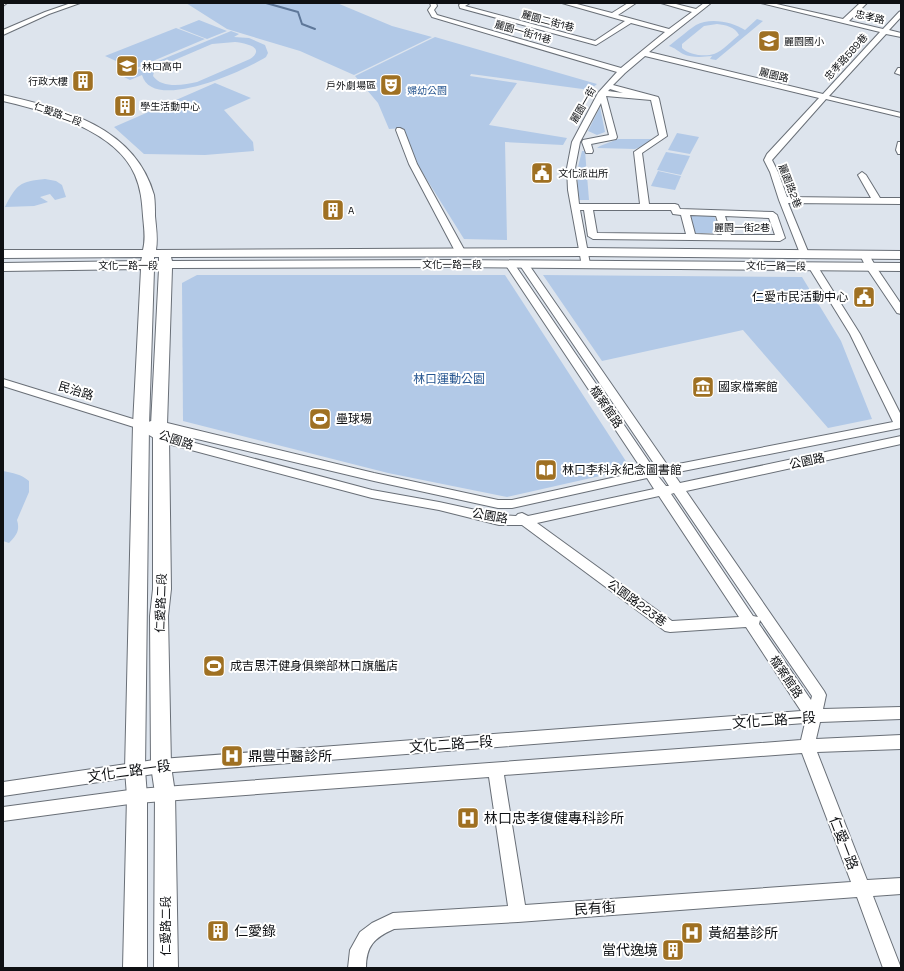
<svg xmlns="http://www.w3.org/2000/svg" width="904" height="971" font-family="'Space Grotesk','Noto Sans TC',sans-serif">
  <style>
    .green { fill: #b2c9e7; fill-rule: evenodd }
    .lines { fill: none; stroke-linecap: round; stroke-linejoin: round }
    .stream { stroke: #5e7799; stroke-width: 2 }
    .minor-casing { stroke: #696f77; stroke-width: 2 }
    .major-casing { stroke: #696f77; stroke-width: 2 }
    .minor { fill: #fff; fill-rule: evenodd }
    .major { fill: #fff; fill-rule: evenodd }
    .labels { text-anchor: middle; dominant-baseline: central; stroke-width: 4; stroke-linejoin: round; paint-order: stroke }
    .far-street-label { font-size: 10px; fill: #0e1013; stroke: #fff }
    .far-poi-label { font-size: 10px; fill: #0e1013; stroke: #fff; text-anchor: start }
    .far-park-label { font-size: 10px; fill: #285791; stroke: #fff }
    .poi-label { font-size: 12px; fill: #0e1013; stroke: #fff; text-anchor: start }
    .park-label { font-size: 12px; fill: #285791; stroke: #fff }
    .street-label { font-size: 12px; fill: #0e1013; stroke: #fff }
    .near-street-label { font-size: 14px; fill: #0e1013; stroke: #fff }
    .near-poi-label { font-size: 14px; fill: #0e1013; stroke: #fff; text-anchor: start }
  </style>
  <rect width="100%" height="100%" fill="#dde4ed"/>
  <g class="green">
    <path d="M186 3H337L392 26 432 37 354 75 300 51 227 29Z"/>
    <path d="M757 19 763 21 716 60 710 59 712 56C703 57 692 58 683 54 678 51 675 48 669 46 678 39 687 31 696 25 710 17 733 22 745 30ZM717 24C726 25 735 27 739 35 732 40 723 51 714 54 705 57 689 55 682 48V44L704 26Z"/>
    <path d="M199 20 227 31 207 39 179 28Z"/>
    <path d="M176 28 205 39 134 69 105 56Z"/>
    <path d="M231 31 239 34 234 37 249 38 265 45 268 53 266 57C246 70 152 113 142 75L130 80 122 76ZM235 42C244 43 267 47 250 59L197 82C184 85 162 89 153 76L154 72 163 65 212 44Z"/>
    <path d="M435 37 597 84 590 90 471 74 470 76 517 83 489 125 567 138 563 145 505 142 507 240 464 239 419 167 403 128 389 129 378 103 355 76Z"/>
    <path d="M215 83 251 98 224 110 253 142 254 151 205 155 144 154 114 127Z"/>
    <path d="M600 107 605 132 597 135 588 131Z"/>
    <path d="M677 133 699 137 690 154 668 150Z"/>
    <path d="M618 139H651L653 140 652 142 635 149 597 148 600 146Z"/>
    <path d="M582 151H585L589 200H577L578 167Z"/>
    <path d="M666 152 690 156 681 175 657 170Z"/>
    <path d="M658 171 681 176 675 190 651 186Z"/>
    <path d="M45 179 56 181 62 185 66 197 55 200 50 194 40 197 48 202 34 206 5 207C16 185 20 181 45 179Z"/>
    <path d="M690 214 714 215 720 233H695Z"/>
    <path d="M197 275H505L631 469 507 497 388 473 183 421 182 283Z"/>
    <path d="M543 275 802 277 841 341 872 419 828 428 743 330 602 361Z"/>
    <path d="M3 471C13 473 21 474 29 481V492L17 520C20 530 17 535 9 543L3 541Z"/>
  </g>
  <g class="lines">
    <path class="stream" d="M266 3 298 12 302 24 315 29"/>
    <g class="minor-casing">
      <g id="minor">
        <path d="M3 3H7L3 6Z"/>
        <path d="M71 3H80L49 14 3 35V30L45 12Z"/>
        <path d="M430 3H436L437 6 434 10 437 15 621 68 665 32 631 23 596 45 460 8 459 5 461 3H470L465 6 595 41 625 21 562 3H573L612 13 628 3H636L618 15 669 29 692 12 661 3H672L696 9 704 3H711L649 52 823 94 880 32 761 3H772L843 19 860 3H867L849 21 883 29 899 12 901 11V17L889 30 901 33V37L886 34 829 96 901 113V117L826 99 772 160 778 172 787 197 871 198 858 175 862 172 866 175 880 198H901V204L788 203 809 254 804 257 801 256 779 200 770 172 764 160 767 154 819 98 645 56 625 73 613 85 658 97 659 99 667 136 642 153 649 204H675L678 205 680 209 773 212 777 215 785 238 780 241 593 239 588 236 584 210H580L590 264 585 267 582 266 568 190 567 168 572 142 598 93 617 72 432 17 428 10 431 6ZM610 89 623 93 608 91ZM606 96 651 100 659 135 634 152 640 204H579L575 168 580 142 601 103 609 135 583 140 582 142 586 153H592L593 151 591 144 616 139 617 137ZM593 210H671L673 214 681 215 686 234 597 233ZM690 215 716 216 722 235 695 234ZM725 216 769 218 775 235H731Z"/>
        <path d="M898 68H901V75L895 73Z"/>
        <path d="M397 128H400L404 130 417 164 466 253 464 255H458L456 253 409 164 396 130Z"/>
        <path d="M898 142H901V154H898L896 150Z"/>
        <path d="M865 252 868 253 876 267 901 304V314L897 313 866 267 860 255Z"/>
        <path d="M510 261 513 262 654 469 657 468 519 264 521 262H527L668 466 893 422 850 334 808 266 810 264H816L860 334 901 415V428L673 473 680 483 901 436V444L686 491 824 691 826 695 823 709 901 707V719L820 722 816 739 901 735V749L817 752 867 880 901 878V894L873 896 901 968H883L857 897 518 922 394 929C374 938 366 946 366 968H348L350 950 360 932 372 923 393 913 508 906 489 777 137 803 3 821V807L137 789 801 740 805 723 161 773 3 796V782L161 759 801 711 746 627 670 632 665 631 522 525H499L439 510 372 498 161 442 137 428 3 386V379L146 423 151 421H159L374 473 498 500H512L643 471 505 264ZM155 429 374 481 498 508H512L647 478 654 489 528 516 522 513 518 514 516 516 499 515 439 502 372 490 165 435ZM662 475 669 486H666L658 476ZM674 493 758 617 753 616 671 494ZM659 496 739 617 672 621 537 523ZM760 620 812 696 811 700 759 624ZM802 753 851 882 525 905 504 775Z"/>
      </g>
    </g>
    <g class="major-casing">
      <path id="major" d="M3 95C64 109 135 127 154 195 155 202 155 210 155 216 156 228 158 238 156 250L584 248 901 251V259L584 256 171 257 172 261 452 260 901 263V271L452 267 172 268 167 425 169 438 171 589 168 616 171 766 175 793 178 968H154L155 793 151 766 150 616 153 589V438L151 425 159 269H154L149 425 145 770 147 796V968H123L127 796 125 770 133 425 141 269 3 271V263L141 261 142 257 3 258V250H143C146 238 144 228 143 216 142 201 141 189 135 175 116 130 46 111 3 101ZM154 257H159V261H154Z"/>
    </g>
    <use href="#minor" class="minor"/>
    <use href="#major" class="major"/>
  </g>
  <defs>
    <g id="school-square" transform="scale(1.15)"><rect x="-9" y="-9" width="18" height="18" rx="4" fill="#9f7022" stroke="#fff"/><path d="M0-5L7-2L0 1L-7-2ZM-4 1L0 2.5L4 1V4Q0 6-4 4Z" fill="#fff"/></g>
    <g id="building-square" transform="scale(1.15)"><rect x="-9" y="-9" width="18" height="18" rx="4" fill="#9f7022" stroke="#fff"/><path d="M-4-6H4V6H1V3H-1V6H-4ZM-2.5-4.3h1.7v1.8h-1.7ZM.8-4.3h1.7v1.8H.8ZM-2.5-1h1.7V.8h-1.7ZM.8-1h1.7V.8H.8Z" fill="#fff"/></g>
    <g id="theatre-square" transform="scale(1.15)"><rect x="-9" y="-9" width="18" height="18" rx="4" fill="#9f7022" stroke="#fff"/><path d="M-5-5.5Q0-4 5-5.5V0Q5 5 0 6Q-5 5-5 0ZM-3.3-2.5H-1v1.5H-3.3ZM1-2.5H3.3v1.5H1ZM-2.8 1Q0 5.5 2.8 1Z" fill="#fff"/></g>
    <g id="civic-square" transform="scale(1.15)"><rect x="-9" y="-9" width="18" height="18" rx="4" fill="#9f7022" stroke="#fff"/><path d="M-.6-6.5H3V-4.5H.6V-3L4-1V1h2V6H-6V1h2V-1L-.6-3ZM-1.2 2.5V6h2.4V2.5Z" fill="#fff"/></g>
    <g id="museum-square" transform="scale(1.15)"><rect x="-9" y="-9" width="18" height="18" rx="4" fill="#9f7022" stroke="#fff"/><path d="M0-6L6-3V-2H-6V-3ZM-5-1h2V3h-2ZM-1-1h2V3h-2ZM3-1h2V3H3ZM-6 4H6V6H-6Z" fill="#fff"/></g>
    <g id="stadium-square" transform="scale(1.15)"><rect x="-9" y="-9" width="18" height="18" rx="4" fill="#9f7022" stroke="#fff"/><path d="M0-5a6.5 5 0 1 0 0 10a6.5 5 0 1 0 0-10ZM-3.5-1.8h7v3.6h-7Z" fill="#fff"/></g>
    <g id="library-square" transform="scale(1.15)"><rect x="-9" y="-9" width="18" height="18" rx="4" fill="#9f7022" stroke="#fff"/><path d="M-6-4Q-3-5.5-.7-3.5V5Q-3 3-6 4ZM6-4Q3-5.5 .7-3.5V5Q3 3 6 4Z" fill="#fff"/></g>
    <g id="hospital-square" transform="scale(1.15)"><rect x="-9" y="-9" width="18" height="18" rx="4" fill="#9f7022" stroke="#fff"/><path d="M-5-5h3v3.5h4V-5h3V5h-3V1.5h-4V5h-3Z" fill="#fff"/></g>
  </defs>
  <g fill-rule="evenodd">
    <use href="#school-square" x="769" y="41"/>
    <use href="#school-square" x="127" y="66"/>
    <use href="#building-square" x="83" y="81"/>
    <use href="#theatre-square" x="391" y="85"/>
    <use href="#building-square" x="125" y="106"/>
    <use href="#civic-square" x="542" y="173"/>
    <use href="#building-square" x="333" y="210"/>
    <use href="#civic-square" x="864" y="297"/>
    <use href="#museum-square" x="703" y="387"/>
    <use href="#stadium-square" x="320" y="419"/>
    <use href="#library-square" x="546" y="470"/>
    <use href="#stadium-square" x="214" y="666"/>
    <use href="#hospital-square" x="232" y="756"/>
    <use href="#hospital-square" x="468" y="818"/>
    <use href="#building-square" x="218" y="931"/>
    <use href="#hospital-square" x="692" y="933"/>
    <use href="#building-square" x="673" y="950"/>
  </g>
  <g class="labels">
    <g class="far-street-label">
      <text transform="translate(870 17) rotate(13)">忠孝路</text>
      <text transform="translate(548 21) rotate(15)">麗園二街1巷</text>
      <text transform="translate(523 32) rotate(16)">麗園一街11巷</text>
      <text transform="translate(846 57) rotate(-48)">忠孝路589巷</text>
      <text transform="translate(774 75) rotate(14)">麗園路</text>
      <text transform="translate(583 105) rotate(-60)">麗園一街</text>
      <text transform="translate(58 114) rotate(20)">仁愛路二段</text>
      <text transform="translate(790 186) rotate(69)">麗園路2巷</text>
      <text x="742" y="227">麗園一街2巷</text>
      <text x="452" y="264">文化一路一段</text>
      <text x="128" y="265">文化一路一段</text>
      <text transform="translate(776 266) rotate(1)">文化一路一段</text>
    </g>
    <g class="far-poi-label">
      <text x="784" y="41">麗園國小</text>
      <text x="142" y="66">林口高中</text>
      <text x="68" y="81" text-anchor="end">行政大樓</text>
      <text x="376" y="85" text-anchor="end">戶外劇場區</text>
      <text x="140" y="106">學生活動中心</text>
      <text x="558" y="173">文化派出所</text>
      <text x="348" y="210">A</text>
    </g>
    <g class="far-park-label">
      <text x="427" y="90">婦幼公園</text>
    </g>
    <g class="poi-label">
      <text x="848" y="297" text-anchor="end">仁愛市民活動中心</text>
      <text x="718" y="387">國家檔案館</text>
      <text x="336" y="419">壘球場</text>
      <text x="562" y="470">林口李科永紀念圖書館</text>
      <text x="230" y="666">成吉思汗健身俱樂部林口旗艦店</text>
    </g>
    <g class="park-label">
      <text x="449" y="379">林口運動公園</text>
    </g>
    <g class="street-label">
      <text transform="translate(76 391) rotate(17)">民治路</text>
      <text transform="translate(606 407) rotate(56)">檔案館路</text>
      <text transform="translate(176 440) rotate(18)">公園路</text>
      <text transform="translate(807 461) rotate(-12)">公園路</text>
      <text transform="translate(490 516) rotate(10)">公園路</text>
      <text transform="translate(161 603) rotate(-88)">仁愛路二段</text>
      <text transform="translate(637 603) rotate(36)">公園路223巷</text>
      <text transform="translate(786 677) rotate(56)">檔案館路</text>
      <text transform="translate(166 926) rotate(-90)">仁愛路二段</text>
    </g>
    <g class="near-street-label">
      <text transform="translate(774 720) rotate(-4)">文化二路一段</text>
      <text transform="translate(451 744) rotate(-4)">文化二路一段</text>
      <text transform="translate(129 771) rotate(-8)">文化二路一段</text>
      <text transform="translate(844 843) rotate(69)">仁愛一路</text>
      <text transform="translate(595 908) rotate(-4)">民有街</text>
    </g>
    <g class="near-poi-label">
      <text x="248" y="756">鼎豐中醫診所</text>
      <text x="484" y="818">林口忠孝復健專科診所</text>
      <text x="234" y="931">仁愛錄</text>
      <text x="708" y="933">黃紹基診所</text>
      <text x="658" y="950" text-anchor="end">當代逸境</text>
    </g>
  </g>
  <rect width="904" height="971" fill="none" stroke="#0e1013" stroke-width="8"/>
</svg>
